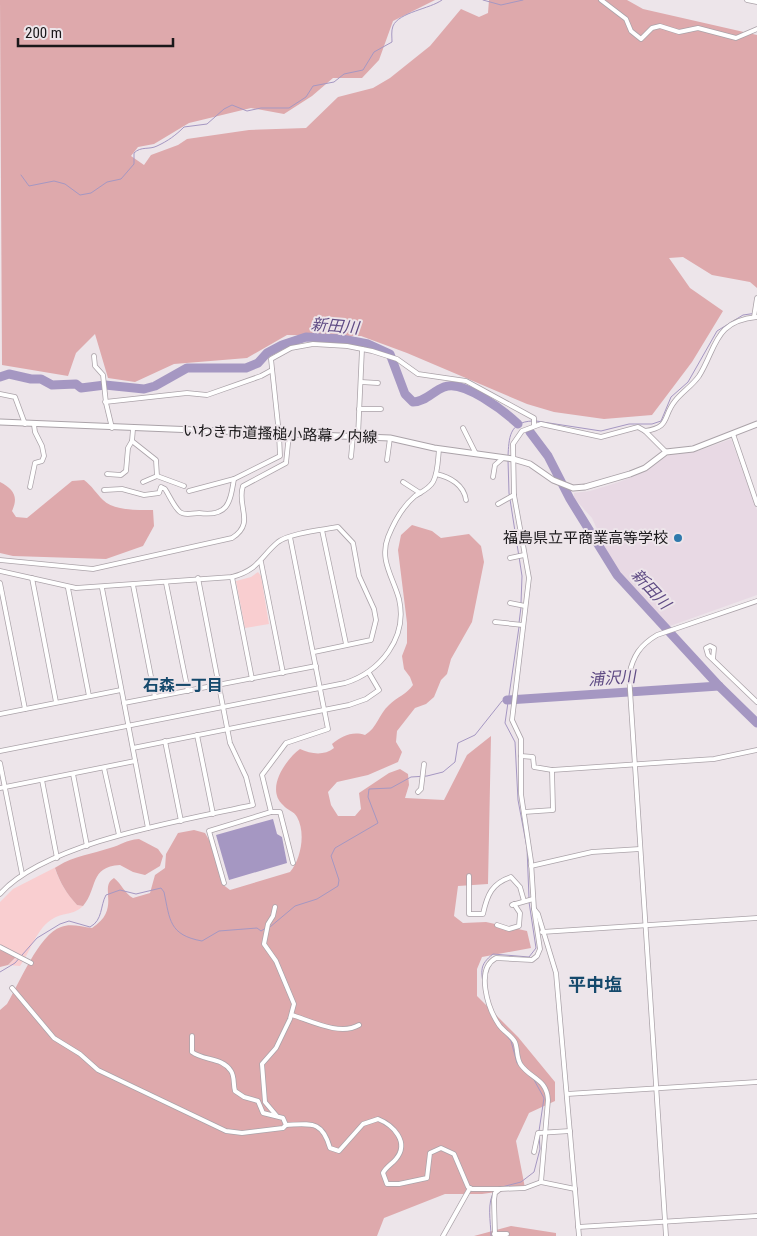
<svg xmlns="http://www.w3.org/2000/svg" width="757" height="1236" font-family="'Roboto Condensed','Noto Sans JP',sans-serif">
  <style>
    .built { fill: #e8d9e4 }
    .green { fill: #f9ced0 }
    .forest { fill: #dea9ac }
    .water { fill: #a597c2 }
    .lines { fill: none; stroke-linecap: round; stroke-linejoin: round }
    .stream { stroke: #a597c2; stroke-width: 1 }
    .river { stroke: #a597c2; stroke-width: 9 }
    .minor-casing { stroke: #aba3a9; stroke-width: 5.5 }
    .tertiary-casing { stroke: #aba3a9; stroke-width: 7 }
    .minor { stroke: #fff; stroke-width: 4 }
    .tertiary { stroke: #fff; stroke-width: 5 }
    .poi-dot { fill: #2e79ac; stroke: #ede5ea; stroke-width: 2 }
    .labels { text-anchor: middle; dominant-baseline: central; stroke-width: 4; stroke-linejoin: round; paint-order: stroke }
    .street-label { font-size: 15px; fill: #1a181a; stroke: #ede5ea }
    .poi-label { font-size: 15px; fill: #1a181a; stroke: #ede5ea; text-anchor: end }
    .water-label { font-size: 16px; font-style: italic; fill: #5f4b84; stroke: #ede5ea }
    .neighbourhood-label { font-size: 16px; font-weight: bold; fill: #15496c; stroke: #ede5ea }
    .quarter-label { font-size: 18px; font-weight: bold; fill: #15496c; stroke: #ede5ea }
  </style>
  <rect width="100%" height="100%" fill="#ede5ea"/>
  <path class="built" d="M731 439 757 510V595L670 626 631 588 614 567 592 518 574 498V493L590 491 619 482 646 471 668 455 698 451Z"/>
  <g class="green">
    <path d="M258 572 261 576 269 624 245 628 236 581 251 577Z"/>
    <path d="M58 866 55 869C60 883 67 894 77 905L83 906C72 916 65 912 54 918 36 928 31 951 20 966L8 965 15 959 13 952 0 950V902L13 889Z"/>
  </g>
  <g class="forest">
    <path d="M0 0H435L393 21 379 60 362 78H333L312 96 284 114 251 108 189 123 154 144 138 147 131 156 144 165 151 155 178 145 187 139 249 130 306 128 338 97 373 88 390 78 430 46 461 9 479 17 488 13 489 0H627L643 9 757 35V288L750 282 712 275 683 257 669 258 690 288 723 311 692 362 652 415 604 419 554 412 527 404 407 353 361 336 287 335 247 358 174 364 135 382 108 378 95 334 76 353 68 376 2 365Z"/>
    <path d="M84 480C92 486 96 493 103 500 113 511 139 510 153 510L154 526 143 546 106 559 13 556 0 553V482C13 489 19 496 12 511L16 517 27 518 72 481Z"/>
    <path d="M412 525 432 531 441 538 469 534 481 546 484 562 472 622 451 659 447 674 441 680 434 697 426 704 415 708 397 731 396 742 402 752 398 762 368 775 337 782 328 792 331 805 338 816H355L361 809 359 793 389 773 400 769 408 774 409 785 405 798 444 800 467 755 491 736 488 884 458 886 454 916 463 923 486 922 527 931 531 948 482 957 477 969V996L518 1037 555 1082V1101L529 1113 516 1141 525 1188 482 1194H445L384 1218 377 1236H0V1010L7 1004C19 984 39 934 61 927 71 923 81 927 92 928 122 909 98 887 114 878 122 884 124 893 133 898L150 893 155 875 165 868 166 854 178 833 194 830 205 833 212 845 222 884 230 890 290 872C301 859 306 833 297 817 294 811 287 810 283 805 265 789 286 759 300 749 311 754 324 756 334 748L332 744C342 736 352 731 365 735 377 728 379 714 389 705 397 697 407 694 413 685L410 677 404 669 402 656 407 643V623L398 550 401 535Z"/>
    <path d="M139 839 158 849 163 856 160 866 145 875 133 872 120 865C89 867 98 888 83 906L77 905C67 894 60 883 55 868L58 866C74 856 92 854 110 848 122 845 125 840 139 839Z"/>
    <path d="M0 950 13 952 17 956 8 965 0 967Z"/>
    <path d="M511 1226 556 1233V1236H474Z"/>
  </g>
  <path class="water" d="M273 819 277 834 282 837 287 863 229 880 216 835Z"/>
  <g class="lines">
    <g class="stream">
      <path d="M483 0 501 5 523 0"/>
      <path d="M21 175 29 186 54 181 65 184 80 195 91 193 107 182 121 179 134 164V153C141 146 149 150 157 146 168 141 176 135 184 127L207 124 224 109 232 105 247 111 261 108H289L306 97 313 86 334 82 344 74 363 70 374 52 392 42C392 37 391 31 393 26 399 12 430 9 442 0"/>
      <path d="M536 421 601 431 629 424H652L661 421 671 397 688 382 717 331 743 315 757 313"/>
      <path d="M508 456C509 438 509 422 532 421"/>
      <path d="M508 460 509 493 522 576 521 603"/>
      <path d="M519 623 521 607"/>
      <path d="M519 627 505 723 515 742 518 800 527 848 529 898"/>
      <path d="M270 927 295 906 317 899 338 886 339 880 331 856 335 848 378 823 368 797 369 789 391 788 411 777 427 776 443 772 455 762 458 743 475 735 502 701 506 700"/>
      <path d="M0 972 15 963 37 938 60 924 69 921 90 927C103 920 100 906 106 895L120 890 136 894 161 888 164 892C170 920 169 935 202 941L219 931 257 928 261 931 266 928"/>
      <path d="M484 988C481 971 479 965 493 954L529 957 536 948 529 902"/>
      <path d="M494 1020 511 1041 517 1063 522 1069"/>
      <path d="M533 1078 544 1098 539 1131"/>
      <path d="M498 1188 521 1182 534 1172 540 1149 539 1135"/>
      <path d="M491 1236C491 1222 486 1202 495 1190"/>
    </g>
    <g class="river">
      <path d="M0 377 9 374 31 379H41L52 385 76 384 81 388 105 385 144 389 155 386 187 368H246L258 363 267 353 282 345 306 337 342 339 368 344 390 354 405 394 413 402C425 402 433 391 444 387 463 379 504 411 518 424"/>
      <path d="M530 432 548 456 570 499 617 575 719 686 757 723"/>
      <path d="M507 700 719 686"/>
    </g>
    <g class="minor-casing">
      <g id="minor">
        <path d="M601 0 626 19 631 31 641 39 652 28 660 26 679 32 698 28 736 38 757 29"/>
        <path d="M747 0 757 2"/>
        <path d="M754 317 757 298"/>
        <path d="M94 356 95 366 103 375 106 403 112 428"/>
        <path d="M361 382 378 383"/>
        <path d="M0 394 15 397 25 424"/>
        <path d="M105 402 187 393 207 395 261 376 272 370"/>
        <path d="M359 409H381"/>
        <path d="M463 428 476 454"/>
        <path d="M645 431 666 452"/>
        <path d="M733 434 757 504"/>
        <path d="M358 436 362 349"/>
        <path d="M132 441 156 460 157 476"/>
        <path d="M351 457 353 436"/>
        <path d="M387 460 390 438"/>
        <path d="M107 474 121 475 126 471 128 448 132 441 133 429"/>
        <path d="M436 474C450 477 464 485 466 500"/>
        <path d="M493 477 495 465 503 458"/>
        <path d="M143 482 157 476 184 486"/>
        <path d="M403 482 420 493"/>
        <path d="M30 487 35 463 42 461 44 456 42 446 35 432 34 425"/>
        <path d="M104 490 122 489 144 495 159 493 161 487 165 489C169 495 174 507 180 512 185 516 193 513 199 513 228 517 230 503 234 479"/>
        <path d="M189 491 234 479 280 456 279 434 271 359 291 348 313 344 347 346 372 351 397 359 418 374 466 381 534 418V426"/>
        <path d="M498 504 514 495"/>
        <path d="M322 530 346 644"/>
        <path d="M510 558 524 555"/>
        <path d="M0 560 93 569 232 538C256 523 236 506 243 486L286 463 289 434"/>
        <path d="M261 562 283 673"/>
        <path d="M0 571 76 588 232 577C259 570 260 557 278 542 290 533 322 530 338 527L353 543 359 576 374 609 376 620 371 640 314 652"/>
        <path d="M232 577 252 679"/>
        <path d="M32 578 56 702"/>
        <path d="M0 583 25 709"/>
        <path d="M166 583 188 691"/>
        <path d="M133 585 155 697"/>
        <path d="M68 588 89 696"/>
        <path d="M102 588 148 828"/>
        <path d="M510 603 525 606"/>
        <path d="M495 622 523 625"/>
        <path d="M713 659 714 648 710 646 706 648 708 655 757 702"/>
        <path d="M124 703 316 666"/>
        <path d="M0 714 121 690"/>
        <path d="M197 735 213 814"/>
        <path d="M165 741 181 821"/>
        <path d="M133 748 349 705 366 699 379 690 369 673"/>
        <path d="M0 751 345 683C380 672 408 638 399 599 393 577 379 560 388 537 394 522 402 507 415 496 421 492 429 489 433 482 438 473 438 459 439 449"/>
        <path d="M521 756 533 757 534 767 552 770 714 759 757 750"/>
        <path d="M0 763 22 874"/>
        <path d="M104 768 119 835"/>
        <path d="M73 774 87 846"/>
        <path d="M42 780 57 858"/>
        <path d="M0 788 135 761"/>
        <path d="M418 792 421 789 424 764"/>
        <path d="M271 812 262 775 286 743 328 729 290 537"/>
        <path d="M524 812 553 810 552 770"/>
        <path d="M531 866 592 852 640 849"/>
        <path d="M469 876V914H483C487 895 492 883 511 877L520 887 524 901"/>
        <path d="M224 883 209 831 271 812H280L293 863"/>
        <path d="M0 894C46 842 185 820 253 805L246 777 230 743 198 578"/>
        <path d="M512 905 533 899"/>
        <path d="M275 907 273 916 268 924 264 944 276 961 294 1004 290 1019 276 1048 262 1064 265 1102 276 1115"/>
        <path d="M534 909 540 949 537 956 532 960 496 958C475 969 488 1009 499 1025 503 1031 511 1035 515 1042 518 1049 516 1058 521 1065 531 1079 547 1079 548 1100L541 1182"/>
        <path d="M497 925 509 929 519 926 520 913 514 904"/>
        <path d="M542 932 757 918"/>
        <path d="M0 947 31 963"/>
        <path d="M12 988 54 1038 80 1054 98 1070 226 1131 242 1133 283 1128 286 1125 283 1118 263 1113 258 1101 244 1097 235 1091C233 1085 235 1077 231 1071 222 1057 204 1061 192 1052V1036"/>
        <path d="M292 1015C311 1021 340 1036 359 1025"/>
        <path d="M567 1094 757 1082"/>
        <path d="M286 1125C311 1124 322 1120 330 1148L339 1151 363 1124 378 1119C393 1125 410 1142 396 1159 392 1164 386 1167 383 1173L387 1184H399L427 1178 430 1153 441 1148 454 1154 468 1187 472 1189H500"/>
        <path d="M534 1152 538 1133 570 1131"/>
        <path d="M578 1227 757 1216"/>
        <path d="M494 1234H507"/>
        <path d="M443 1236 470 1188"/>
        <path d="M495 1236 494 1200 495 1193 500 1189 525 1188 541 1182 575 1189"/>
        <path d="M579 1236 556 973 538 914 534 909 531 861 521 794V739L512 720 529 578 514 495 513 444 522 431 541 424 601 437 638 427 645 431C671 427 662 417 675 401 682 392 692 386 699 376 717 347 714 321 757 317"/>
        <path d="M666 1236 629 675C633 656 640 645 657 635L757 601"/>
      </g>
    </g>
    <g class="tertiary-casing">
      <path id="tertiary" d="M0 422 390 438 434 448 513 459 530 464 553 480 573 488 585 487 630 474 645 468 666 452 693 449 757 424"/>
    </g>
    <use href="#minor" class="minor"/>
    <use href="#tertiary" class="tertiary"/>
  </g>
  <circle class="poi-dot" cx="678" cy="538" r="5"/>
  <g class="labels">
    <g class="street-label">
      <text transform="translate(280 434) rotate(2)">いわき市道搔槌小路幕ノ内線</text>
    </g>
    <g class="poi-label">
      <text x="668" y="538">福島県立平商業高等学校</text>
    </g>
    <g class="water-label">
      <text transform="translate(335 326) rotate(5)">新田川</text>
      <text transform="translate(651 589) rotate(47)">新田川</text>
      <text transform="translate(612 678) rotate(-4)">浦沢川</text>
    </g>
    <g class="neighbourhood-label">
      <text x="183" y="685">石森一丁目</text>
    </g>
    <g class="quarter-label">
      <text x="595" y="984">平中塩</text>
    </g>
  </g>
  <path d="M18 38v8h155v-8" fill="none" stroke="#1a181a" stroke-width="2.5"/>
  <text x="25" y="38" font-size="15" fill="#1a181a" stroke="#ede5ea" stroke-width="4" paint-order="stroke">200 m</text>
</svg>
